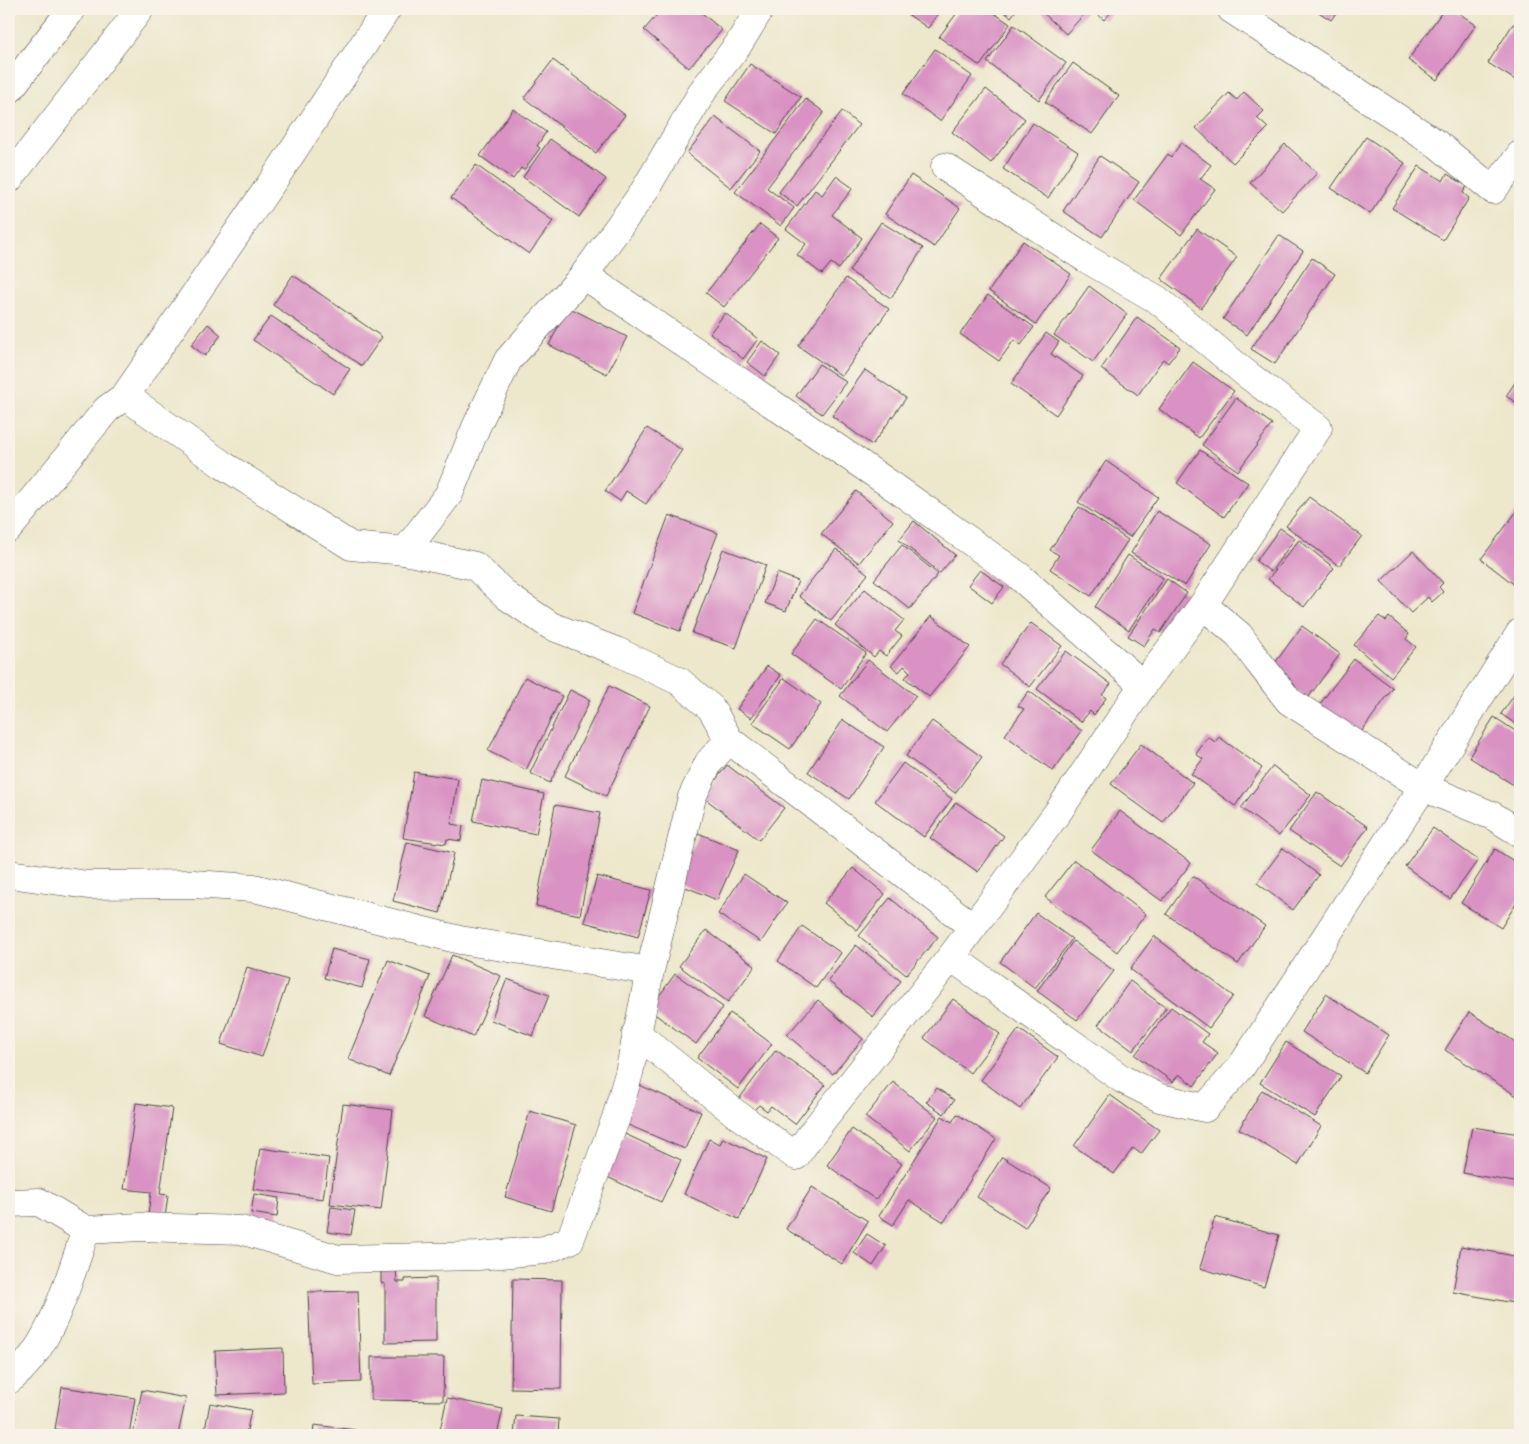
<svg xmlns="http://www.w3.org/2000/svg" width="1529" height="1444" font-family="'Indie Flower',sans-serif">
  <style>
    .building { fill: #d992c3 }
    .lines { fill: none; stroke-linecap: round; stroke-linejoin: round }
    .minor-casing { stroke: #484743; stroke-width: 29 }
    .highway-casing { stroke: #484743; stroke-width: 29 }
    .minor { stroke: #fff; stroke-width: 28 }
    .highway { stroke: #fff; stroke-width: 28 }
  </style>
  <rect width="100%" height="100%" fill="#f7f3e8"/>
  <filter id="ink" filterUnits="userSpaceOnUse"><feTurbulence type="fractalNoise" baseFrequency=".02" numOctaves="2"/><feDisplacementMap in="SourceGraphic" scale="10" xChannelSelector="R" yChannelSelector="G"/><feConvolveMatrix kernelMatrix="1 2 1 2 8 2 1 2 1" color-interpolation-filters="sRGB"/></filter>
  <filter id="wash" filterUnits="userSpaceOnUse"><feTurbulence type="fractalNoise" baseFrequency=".0096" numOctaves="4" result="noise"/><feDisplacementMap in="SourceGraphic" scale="20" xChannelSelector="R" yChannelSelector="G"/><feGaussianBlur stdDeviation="1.12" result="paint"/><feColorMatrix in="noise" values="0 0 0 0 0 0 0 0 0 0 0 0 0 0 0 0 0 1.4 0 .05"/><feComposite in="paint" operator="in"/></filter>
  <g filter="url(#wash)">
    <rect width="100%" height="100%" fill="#ede7cb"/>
    <g id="blocks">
      <g class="building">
        <path d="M662 9H697L722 30 689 68 644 30Z"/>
        <path d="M900 9H941L928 28Z"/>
        <path d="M960 9H988L1010 24 980 66 939 37Z"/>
        <path d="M1001 9H1017L1011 17Z"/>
        <path d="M1039 9H1089L1066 34Z"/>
        <path d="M1092 9H1114L1104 20Z"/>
        <path d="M1314 9H1339L1331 20Z"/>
        <path d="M1444 9H1453L1476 25 1437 80 1408 60Z"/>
        <path d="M1513 24 1520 28V83L1488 63Z"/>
        <path d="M1014 25 1066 63 1039 100 987 62Z"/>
        <path d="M935 49 972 76 940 121 903 94Z"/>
        <path d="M553 60 625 115 596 153 524 98Z"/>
        <path d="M1073 63 1119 96 1092 134 1045 102Z"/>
        <path d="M750 64 801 97 776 134 725 101Z"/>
        <path d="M986 89 1025 119 991 163 952 132Z"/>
        <path d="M1244 92 1264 111 1257 118 1268 128 1233 163 1196 128 1229 93 1237 100Z"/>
        <path d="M806 99 824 112 767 188 794 208 781 226 735 192Z"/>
        <path d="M513 109 546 132 537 146 540 148 524 170 521 168 513 179 480 156Z"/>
        <path d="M842 111 859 125 797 206 779 192Z"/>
        <path d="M715 117 760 151 731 188 687 153Z"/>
        <path d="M1033 123 1078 152 1048 198 1003 169Z"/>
        <path d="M1366 137 1405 163 1370 214 1331 188Z"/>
        <path d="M550 139 606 179 579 217 523 177Z"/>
        <path d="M1181 143 1211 165 1200 179 1215 189 1181 235 1134 200 1168 154 1171 157Z"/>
        <path d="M1285 144 1317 173 1282 211 1250 183Z"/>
        <path d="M1100 156 1139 182 1102 237 1063 211Z"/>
        <path d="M476 165 553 221 529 254 451 198Z"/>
        <path d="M1419 166 1443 181 1447 174 1467 186 1463 193 1469 198 1443 240 1392 208Z"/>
        <path d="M911 175 960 208 934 247 885 214Z"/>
        <path d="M836 176 853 188 832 215 862 238 839 269 831 263 822 274 797 255 806 244 786 229 815 190 822 195Z"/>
        <path d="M881 222 923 248 891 298 849 271Z"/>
        <path d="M760 224 778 238 724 307 706 293Z"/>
        <path d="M1197 229 1237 257 1201 308 1161 279Z"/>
        <path d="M1279 235 1303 251 1247 335 1223 319Z"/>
        <path d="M1023 241 1071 274 1036 324 989 291Z"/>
        <path d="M1312 258 1335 274 1275 364 1251 349Z"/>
        <path d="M293 275 382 337 362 366 273 305Z"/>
        <path d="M846 278 889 309 842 376 798 346Z"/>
        <path d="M1089 286 1127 314 1093 362 1054 335Z"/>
        <path d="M988 295 1034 327 1021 345 1014 340 999 361 960 334Z"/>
        <path d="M568 307 627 337 607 374 549 345Z"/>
        <path d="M725 313 758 339 743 359 710 333Z"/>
        <path d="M271 316 350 369 333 394 253 340Z"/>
        <path d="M1137 317 1180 347 1168 363 1163 359 1138 395 1101 369Z"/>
        <path d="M208 324 221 335 205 356 191 345Z"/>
        <path d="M1046 333 1059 342 1051 354 1083 376 1056 415 1011 384Z"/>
        <path d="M762 341 780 355 765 376 747 362Z"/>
        <path d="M1193 362 1234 391 1199 438 1159 409Z"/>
        <path d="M819 364 846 382 822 414 796 396Z"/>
        <path d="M865 370 906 398 872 445 832 416Z"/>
        <path d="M1520 375V405L1506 396Z"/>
        <path d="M1236 398 1272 424 1238 471 1202 445Z"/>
        <path d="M647 428 682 450 646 504 626 491 620 501 605 491Z"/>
        <path d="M1200 450 1248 483 1224 517 1177 483Z"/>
        <path d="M1106 461 1158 497 1130 537 1078 502Z"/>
        <path d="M856 491 893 521 859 563 821 534Z"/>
        <path d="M1309 497 1362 536 1339 566 1286 526Z"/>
        <path d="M1079 507 1128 540 1091 596 1050 569 1059 555 1050 550Z"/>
        <path d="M1520 507V589L1481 559Z"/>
        <path d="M1157 511 1211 544 1185 586 1131 553Z"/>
        <path d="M669 515 718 533 680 631 632 613Z"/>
        <path d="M914 521 955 555 940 573 899 540Z"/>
        <path d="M1280 528 1295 538 1271 572 1256 561Z"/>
        <path d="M1299 540 1334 568 1304 607 1268 579Z"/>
        <path d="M902 545 938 574 910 609 874 580Z"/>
        <path d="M723 549 766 565 736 648 692 633Z"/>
        <path d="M836 549 868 574 831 621 799 596Z"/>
        <path d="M1413 551 1443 583 1439 587 1443 592 1432 602 1428 597 1411 613 1381 581Z"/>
        <path d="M1128 555 1163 578 1129 630 1095 607Z"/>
        <path d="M980 570 1004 587 992 603 968 585Z"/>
        <path d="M777 573 798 581 786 611 765 603Z"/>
        <path d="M1167 579 1187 593 1160 633 1155 629 1144 646 1128 636Z"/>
        <path d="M865 589 904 620 895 631 902 636 886 656 879 651 874 657 835 625Z"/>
        <path d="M931 616 970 647 929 697 905 678 910 672 904 666 899 672 891 666Z"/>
        <path d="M1379 616 1386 621 1389 617 1409 634 1406 639 1416 647 1391 677 1354 645Z"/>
        <path d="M817 619 866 653 841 689 791 654Z"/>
        <path d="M1031 623 1062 646 1030 687 1000 664Z"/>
        <path d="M1302 626 1340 654 1308 698 1269 671Z"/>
        <path d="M1066 651 1111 684 1102 695 1106 698 1094 715 1090 711 1081 722 1037 689Z"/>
        <path d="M1354 659 1393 688 1359 735 1319 705Z"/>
        <path d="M868 660 916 696 887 732 840 696Z"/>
        <path d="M767 666 781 675 751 718 737 709Z"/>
        <path d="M525 677 562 696 526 770 488 751Z"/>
        <path d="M784 678 821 704 790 749 752 723Z"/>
        <path d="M609 686 650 706 606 796 565 776Z"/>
        <path d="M1520 687V727L1501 714Z"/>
        <path d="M570 690 590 700 550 783 530 773Z"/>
        <path d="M1029 691 1082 731 1053 771 1005 735 1024 709 1018 706Z"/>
        <path d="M1494 717 1520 734V789L1469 757Z"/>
        <path d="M843 720 884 747 849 799 808 772Z"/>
        <path d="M932 721 982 757 955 793 906 756Z"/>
        <path d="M1208 737 1215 742 1219 737 1262 768 1235 806 1191 774 1203 759 1196 754Z"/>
        <path d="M1141 744 1193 783 1163 823 1111 784Z"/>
        <path d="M903 763 952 799 924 837 875 801Z"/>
        <path d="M727 765 784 808 759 840 703 797Z"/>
        <path d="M1273 766 1311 795 1279 836 1241 808Z"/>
        <path d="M414 772 458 779 451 824 463 826 461 841 447 839 446 844 403 838Z"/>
        <path d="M482 780 544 794 536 834 473 821Z"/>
        <path d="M1317 792 1368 827 1340 866 1289 831Z"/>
        <path d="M956 802 1004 836 978 872 930 838Z"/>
        <path d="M555 805 600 813 580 915 536 906Z"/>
        <path d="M1120 811 1191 863 1162 901 1091 850Z"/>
        <path d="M1433 828 1478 860 1450 899 1405 866Z"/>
        <path d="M698 833 739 850 717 900 676 883Z"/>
        <path d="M407 842 454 853 440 913 393 901Z"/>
        <path d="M1283 848 1319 875 1293 910 1257 883Z"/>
        <path d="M1495 849 1520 865V897L1501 928 1461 903Z"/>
        <path d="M1074 860 1146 914 1117 952 1045 897Z"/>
        <path d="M853 868 885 894 857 930 824 903Z"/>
        <path d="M744 874 787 903 761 942 718 914Z"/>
        <path d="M597 876 651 890 638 937 584 922Z"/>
        <path d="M1193 876 1265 926 1238 964 1166 914Z"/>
        <path d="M890 898 938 937 906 975 859 936Z"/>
        <path d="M1036 913 1072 939 1035 988 1000 962Z"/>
        <path d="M802 926 841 953 816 988 778 961Z"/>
        <path d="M706 930 755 966 728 1002 679 966Z"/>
        <path d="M1154 936 1233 996 1209 1028 1130 969Z"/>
        <path d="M1073 941 1114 971 1077 1020 1037 991Z"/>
        <path d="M856 945 901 981 873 1017 828 981Z"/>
        <path d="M332 949 370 959 362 988 324 978Z"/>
        <path d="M452 955 501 976 473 1037 425 1016Z"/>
        <path d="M388 960 430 976 389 1076 348 1059Z"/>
        <path d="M247 967 288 980 262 1057 221 1044Z"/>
        <path d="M675 974 723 1007 696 1044 649 1010Z"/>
        <path d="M507 979 549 995 533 1036 491 1020Z"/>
        <path d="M1130 981 1166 1008 1133 1051 1098 1025Z"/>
        <path d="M1326 994 1389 1035 1365 1073 1302 1032Z"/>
        <path d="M953 999 1000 1034 970 1073 924 1038Z"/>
        <path d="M818 1000 863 1039 833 1074 787 1035Z"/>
        <path d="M1171 1007 1208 1034 1202 1042 1218 1053 1194 1086 1179 1074 1173 1082 1135 1055Z"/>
        <path d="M1469 1012 1520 1045V1098L1445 1050Z"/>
        <path d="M730 1013 772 1044 738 1089 697 1058Z"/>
        <path d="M1019 1029 1058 1057 1020 1109 981 1080Z"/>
        <path d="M1286 1042 1341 1076 1315 1117 1260 1083Z"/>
        <path d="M776 1050 825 1085 795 1124 771 1106 767 1111 759 1105 754 1110 739 1099Z"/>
        <path d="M893 1082 937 1117 910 1151 865 1117Z"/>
        <path d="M637 1084 701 1112 685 1149 621 1122Z"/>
        <path d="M937 1088 954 1100 944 1114 926 1102Z"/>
        <path d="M1262 1090 1321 1126 1298 1165 1239 1129Z"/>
        <path d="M1110 1095 1159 1130 1141 1154 1133 1148 1114 1174 1074 1146Z"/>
        <path d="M136 1103 172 1108 160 1194 168 1195 165 1217 148 1215 151 1192 124 1189Z"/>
        <path d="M343 1104 393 1110 381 1210 330 1204Z"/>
        <path d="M530 1111 576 1125 551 1211 505 1197Z"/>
        <path d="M957 1114 996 1139 944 1222 909 1200 893 1225 879 1216 942 1116 952 1122Z"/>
        <path d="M1472 1127 1520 1134V1183L1463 1173Z"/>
        <path d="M852 1129 902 1164 876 1200 827 1165Z"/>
        <path d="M625 1134 681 1160 661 1202 605 1176Z"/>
        <path d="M723 1138 767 1159 739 1219 684 1194 709 1139 720 1144Z"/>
        <path d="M260 1148 329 1158 323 1199 253 1189Z"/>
        <path d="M1002 1157 1051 1188 1025 1228 977 1197Z"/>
        <path d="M812 1187 868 1221 842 1264 786 1229Z"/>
        <path d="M254 1194 279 1198 277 1217 251 1213Z"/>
        <path d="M331 1207 355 1210 351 1235 327 1232Z"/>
        <path d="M1215 1217 1279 1235 1264 1287 1200 1268Z"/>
        <path d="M867 1234 886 1246 873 1266 854 1253Z"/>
        <path d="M1461 1246 1520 1257V1269L1514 1303 1453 1292Z"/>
        <path d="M381 1268 396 1269 397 1282H405V1279L436 1278V1342L385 1343V1284L381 1283Z"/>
        <path d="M513 1279 562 1280 561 1389 511 1388Z"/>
        <path d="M358 1291 361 1382 312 1384 308 1292Z"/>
        <path d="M283 1348 284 1392 217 1395 215 1351Z"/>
        <path d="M371 1357H444L443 1401 371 1400Z"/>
        <path d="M62 1387 135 1398 129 1435H98L55 1429Z"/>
        <path d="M142 1390 186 1398 178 1435H133Z"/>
        <path d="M447 1398 503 1409 497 1435H439Z"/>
        <path d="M210 1403 251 1410 246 1435H204Z"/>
        <path d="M516 1416 559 1419 558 1435H514Z"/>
        <path d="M314 1425 356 1430V1435H313Z"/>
      </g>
    </g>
  </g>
  <g filter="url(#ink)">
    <use href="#blocks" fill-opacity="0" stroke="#484743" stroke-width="1"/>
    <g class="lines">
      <g class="minor-casing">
        <g id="minor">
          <path d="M1231 9 1437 144 1493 190 1520 155"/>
          <path d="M584 275 894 487 1019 576 1143 685"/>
          <path d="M125 396 223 465 351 546 405 551 475 566 508 597 551 626 616 651 679 681 711 708 729 740 973 927"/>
          <path d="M9 528 107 409 125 396 281 169 387 9"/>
          <path d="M405 551 449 494 476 427 508 360 584 275 643 193 704 89 738 45 760 9"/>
          <path d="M1203 605 1239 635 1257 660 1289 701 1423 787 1493 816 1520 833"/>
          <path d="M9 874 88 885 193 884 254 888 460 940 650 971"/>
          <path d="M951 957 1122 1079 1160 1098 1205 1108 1241 1067 1423 787 1520 633"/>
          <path d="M636 1033 735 1113 796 1156 812 1133 951 957 1060 809 1143 685 1203 605 1318 428 1244 372 1158 300 1085 258 945 167"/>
          <path d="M9 1203 39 1202 86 1230 140 1227 241 1230 338 1259 478 1256 545 1250 570 1240 616 1118 629 1073 650 971 692 797 709 762 729 740"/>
          <path d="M9 1380C51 1350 69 1278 86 1230"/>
        </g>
      </g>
      <g class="highway-casing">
        <g id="highway">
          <path d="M9 90 72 9"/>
          <path d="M9 179 140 9"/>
        </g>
      </g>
      <use href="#minor" class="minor"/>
      <use href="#highway" class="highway"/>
    </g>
  </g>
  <rect width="1529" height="1444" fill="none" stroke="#f7f3e8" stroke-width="30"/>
</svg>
